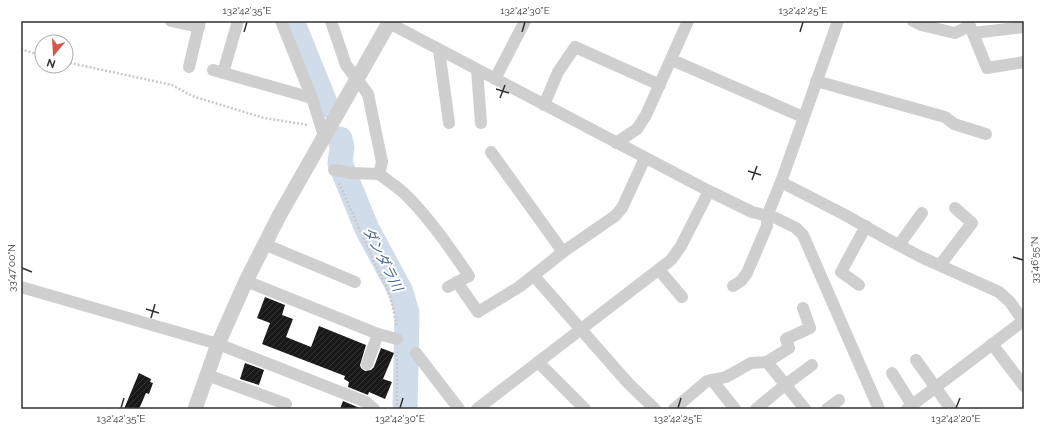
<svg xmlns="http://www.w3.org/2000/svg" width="1045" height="430" font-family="Raleway,'Noto Sans JP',sans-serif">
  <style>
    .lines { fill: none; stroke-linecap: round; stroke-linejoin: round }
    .river { stroke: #d0dcea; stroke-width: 25 }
    .building { fill: url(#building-hatch) }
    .path { stroke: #c9c9c9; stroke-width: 2.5; stroke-dasharray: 2 2; stroke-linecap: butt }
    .minor { stroke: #cfcfcf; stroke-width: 12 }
    .tertiary { stroke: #cfcfcf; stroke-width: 15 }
    .ticks { fill: none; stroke: #323232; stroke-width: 1.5 }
    .labels { text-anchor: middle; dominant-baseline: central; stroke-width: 4; stroke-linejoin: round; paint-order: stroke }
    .water-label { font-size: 14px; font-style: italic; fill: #47668c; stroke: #fff }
    .neatline { fill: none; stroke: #323232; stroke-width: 1.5 }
    .ticks-label { font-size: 10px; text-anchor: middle; fill: #323232 }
  </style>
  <defs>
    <pattern id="building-hatch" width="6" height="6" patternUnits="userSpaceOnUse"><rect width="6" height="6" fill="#191919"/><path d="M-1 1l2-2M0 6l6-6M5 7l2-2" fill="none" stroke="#323232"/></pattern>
  </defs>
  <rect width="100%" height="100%" fill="#fff"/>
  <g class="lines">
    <g class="river">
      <path d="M292 21 326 105"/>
      <path d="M340 139 342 147 340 163 367 229 401 292 407 313 405 409"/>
    </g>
  </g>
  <g class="building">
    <path d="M265 297 285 305 282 315 293 319 286 337 311 347 319 326 366 345 360 365 361 368 365 371 371 370 374 367 381 348 394 353 383 379 392 382 385 399 369 392 368 395 348 387 349 382 344 379 345 376 262 344 270 323 257 318Z"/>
    <path d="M245 363 264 370 259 385 240 379Z"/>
    <path d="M139 373 151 379 150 382 153 383 149 394 146 393 139 409H124Z"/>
    <path d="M343 401 362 409H363H340Z"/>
  </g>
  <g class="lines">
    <g class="path">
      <path d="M21 49 42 56"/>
      <path d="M66 62 172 85 192 96 264 118 308 125"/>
      <path d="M339 183 375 264 386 286 392 303 397 327"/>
      <path d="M397 409V352"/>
    </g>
    <g class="minor">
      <path d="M171 21 199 27"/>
      <path d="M281 21 312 98 324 136"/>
      <path d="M331 21 346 65 368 94 382 162 379 174C388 181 398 187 406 195 430 219 450 248 469 276L448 287"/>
      <path d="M913 21 921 25 955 33 969 26"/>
      <path d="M968 21 987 68 1024 62"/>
      <path d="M389 23 709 191 752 212 776 218 796 228 803 235 879 409"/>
      <path d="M973 33 1024 27"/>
      <path d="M439 50 449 123"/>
      <path d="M672 60 803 117"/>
      <path d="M189 67 200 21"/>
      <path d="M213 70 312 98"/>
      <path d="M477 70 481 123"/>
      <path d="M223 73 238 21"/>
      <path d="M495 79 525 21"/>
      <path d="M816 81 945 117 954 124 986 134"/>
      <path d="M544 105 558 72 575 47 660 85"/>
      <path d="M616 143 637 129 646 115 688 21"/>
      <path d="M491 152 563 252"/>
      <path d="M334 170 352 173 379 174"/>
      <path d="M781 182 847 216 889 240 921 257 999 292 1010 302 1024 322"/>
      <path d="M264 244 355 282"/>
      <path d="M899 245 922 213"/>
      <path d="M940 265 972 223 955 208"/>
      <path d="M659 270 682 297"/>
      <path d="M534 276 628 383 655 409"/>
      <path d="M246 281 378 334 397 339"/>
      <path d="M457 282 478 312 519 287 563 252 615 216 622 208 645 158"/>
      <path d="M859 285 841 272 866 226"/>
      <path d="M733 286 741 281 747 273 767 226V216L781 182 838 21"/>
      <path d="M21 287 218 344 366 402 374 409"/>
      <path d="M992 344 1024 386"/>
      <path d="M416 353 459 409"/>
      <path d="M916 360 951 409"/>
      <path d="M538 362 585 409"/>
      <path d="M767 362 805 409"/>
      <path d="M367 364 378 334"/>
      <path d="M892 373 912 405"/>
      <path d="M207 375 286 404"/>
      <path d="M712 380 735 409"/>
      <path d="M477 409 671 260 681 246 709 191"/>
      <path d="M674 409 707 381 726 377 751 363 767 362 789 348 786 339 810 328 803 308"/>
      <path d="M756 409 785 385 812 365"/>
      <path d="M827 409 839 400"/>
      <path d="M907 409 1023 321"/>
    </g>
    <path class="tertiary" d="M195 409 218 344 246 281 279 216 390 21"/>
  </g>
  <path class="ticks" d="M244 32 247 22M522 32 525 22M800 32 803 22M496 89 509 93M500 98 505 85M748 171 761 175M752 180 757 166M1013 257 1023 260M22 268 32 272M146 309 159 313M151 318 155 304M121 408 124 398M400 408 403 398M678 408 681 398M956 408 960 398"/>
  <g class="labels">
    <g class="water-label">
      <text transform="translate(383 259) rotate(63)">ダンダラ川</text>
    </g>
  </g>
  <rect width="1045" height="430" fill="none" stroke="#ffffff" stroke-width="44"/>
  <g transform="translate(54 54) rotate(198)"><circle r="19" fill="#ffffff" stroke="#adadad"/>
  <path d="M0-3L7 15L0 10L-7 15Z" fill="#d45549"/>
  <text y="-6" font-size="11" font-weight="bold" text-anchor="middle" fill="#323232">N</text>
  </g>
  <rect x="22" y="22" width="1001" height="386" class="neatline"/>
  <g class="ticks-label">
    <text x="247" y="14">132°42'35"E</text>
    <text x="525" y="14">132°42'30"E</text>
    <text x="803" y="14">132°42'25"E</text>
    <text transform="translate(1034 260) rotate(-90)" y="4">33°46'55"N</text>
    <text transform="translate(11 268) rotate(-90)" y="4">33°47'00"N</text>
    <text x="121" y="422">132°42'35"E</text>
    <text x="400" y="422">132°42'30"E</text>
    <text x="678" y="422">132°42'25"E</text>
    <text x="956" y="422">132°42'20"E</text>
  </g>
</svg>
